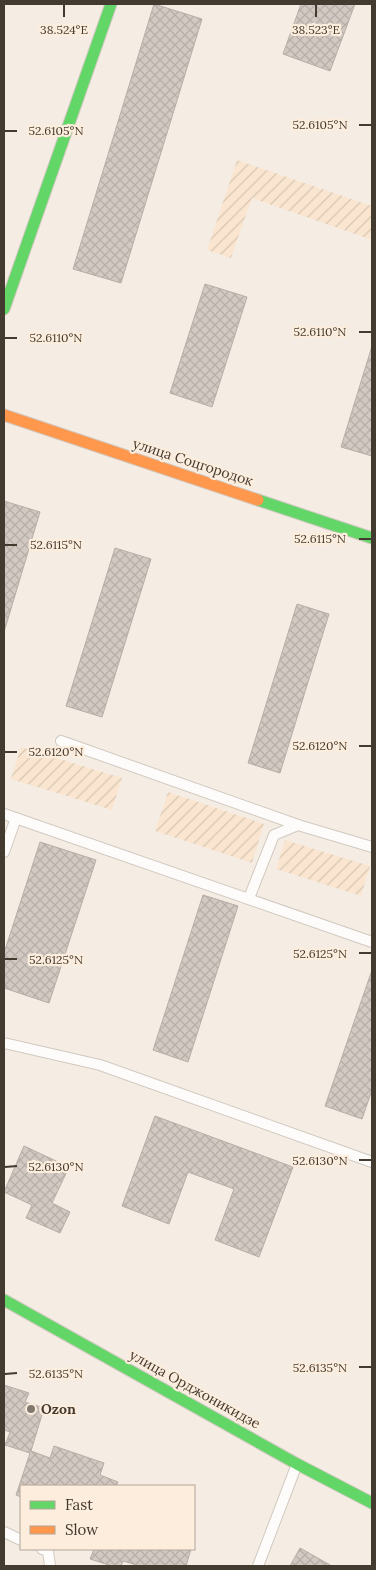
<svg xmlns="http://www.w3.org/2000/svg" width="376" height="1570" font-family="Lora,serif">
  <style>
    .industrial { fill: url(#industrial-furrows) }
    .building { fill: url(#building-cross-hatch); stroke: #b7afa7 }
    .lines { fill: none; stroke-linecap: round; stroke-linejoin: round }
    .lane-casing { stroke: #d1c9c0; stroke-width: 12 }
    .fast-casing { stroke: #d1c9c0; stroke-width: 13 }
    .slow-casing { stroke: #d1c9c0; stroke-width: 13 }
    .lane { stroke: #fefcfb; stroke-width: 10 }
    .fast { stroke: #63d668; stroke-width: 11 }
    .slow { stroke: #ff974d; stroke-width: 11 }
    .ticks { fill: none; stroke: #433a30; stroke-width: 2 }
    .poi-dot { fill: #81796f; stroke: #fceddd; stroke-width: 2 }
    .labels { text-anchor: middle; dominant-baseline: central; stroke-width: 4.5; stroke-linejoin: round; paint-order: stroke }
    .street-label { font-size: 14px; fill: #433a30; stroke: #fceddd }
    .poi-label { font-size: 14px; font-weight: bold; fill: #433a30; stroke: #fceddd; text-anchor: start }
    .ticks-label { font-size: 12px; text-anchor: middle; fill: #433a30; stroke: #fceddd; stroke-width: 4.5; stroke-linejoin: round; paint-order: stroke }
  </style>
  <defs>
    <pattern id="industrial-furrows" width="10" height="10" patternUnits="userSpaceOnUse" patternTransform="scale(1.25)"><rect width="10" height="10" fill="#fae6d0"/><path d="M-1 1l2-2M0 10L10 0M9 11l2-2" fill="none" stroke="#d8c6b3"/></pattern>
    <pattern id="building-cross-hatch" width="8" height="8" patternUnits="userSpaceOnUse" patternTransform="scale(1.25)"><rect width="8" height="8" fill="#d2cac2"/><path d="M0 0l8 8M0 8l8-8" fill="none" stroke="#b6aea7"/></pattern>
  </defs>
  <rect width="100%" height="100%" fill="#f5ede4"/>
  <g class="industrial">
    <path d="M237 160 372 206V240L252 198 231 258 207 250Z"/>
    <path d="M21 747 122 778 112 810 11 779Z"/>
    <path d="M168 792 264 824 252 863 155 831Z"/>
    <path d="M285 840 370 866 361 896 276 869Z"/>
  </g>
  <g class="building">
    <path d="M154 4 202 19 121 283 73 269Z"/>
    <path d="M301 4H355L330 71 283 54Z"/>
    <path d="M205 284 247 297 212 407 170 393Z"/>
    <path d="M372 346V456L341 447Z"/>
    <path d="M4 501 40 512 4 632Z"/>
    <path d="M115 548 151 559 102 717 66 706Z"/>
    <path d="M297 604 329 614 280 773 248 763Z"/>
    <path d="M40 842 96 860 49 1003 4 988V953Z"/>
    <path d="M203 895 238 906 188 1062 153 1050Z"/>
    <path d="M372 970V1090L362 1119 325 1106Z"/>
    <path d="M155 1116 293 1167 259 1257 215 1240 234 1189 188 1172 169 1224 122 1206Z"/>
    <path d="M24 1146 69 1167 52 1203 70 1212 60 1233 26 1218 32 1205 4 1192Z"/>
    <path d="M4 1385 29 1393 25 1402 44 1408 31 1451 50 1458 54 1446 104 1463 100 1475 118 1482 116 1486H21V1497L16 1495 30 1453 5 1445 10 1432 4 1430Z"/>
    <path d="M300 1548 332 1566H290Z"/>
    <path d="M94 1549H191L186 1566H140L123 1561 121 1566H112L90 1559Z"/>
  </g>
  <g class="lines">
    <g class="lane-casing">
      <g id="lane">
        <path d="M61 741 298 825"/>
        <path d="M4 814 372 942"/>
        <path d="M4 852 16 818"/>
        <path d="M249 898 274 835 298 825 372 847"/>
        <path d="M4 1043 100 1065 372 1162"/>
        <path d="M4 1532 21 1540"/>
        <path d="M42 1549 48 1551 50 1566"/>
        <path d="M258 1566 297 1464"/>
      </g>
    </g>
    <g class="fast-casing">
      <g id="fast">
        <path d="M4 309 111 4"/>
        <path d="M258 500 372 538"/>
        <path d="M4 1300 297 1464 372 1503"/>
      </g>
    </g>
    <g class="slow-casing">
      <path id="slow" d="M4 415 258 500"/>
    </g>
    <use href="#lane" class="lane"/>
    <use href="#fast" class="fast"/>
    <use href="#slow" class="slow"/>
  </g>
  <path class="ticks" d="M64 5V17M316 5V17M359 125H371M5 131H17M359 332H371M5 338H17M359 539H371M5 545H17M359 746H371M5 752H17M359 953H371M5 959H17M359 1160H371M5 1167 17 1166M359 1367H371M5 1374 17 1373"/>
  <circle class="poi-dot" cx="31" cy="1409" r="5"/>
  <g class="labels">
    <g class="street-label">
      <text transform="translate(193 462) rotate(18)">улица Соцгородок</text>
      <text transform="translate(195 1389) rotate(29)">улица Орджоникидзе</text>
    </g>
    <g class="poi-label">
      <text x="41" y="1409">Ozon</text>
    </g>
  </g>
  <g class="ticks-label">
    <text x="64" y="34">38.524°E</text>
    <text x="316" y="34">38.523°E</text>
    <text x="320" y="129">52.6105°N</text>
    <text x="56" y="135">52.6105°N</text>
    <text x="320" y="336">52.6110°N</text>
    <text x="56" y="342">52.6110°N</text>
    <text x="320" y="543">52.6115°N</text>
    <text x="56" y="549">52.6115°N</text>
    <text x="320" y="750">52.6120°N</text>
    <text x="56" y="756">52.6120°N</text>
    <text x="320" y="958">52.6125°N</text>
    <text x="56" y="964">52.6125°N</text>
    <text x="320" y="1165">52.6130°N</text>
    <text x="56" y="1171">52.6130°N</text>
    <text x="320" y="1372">52.6135°N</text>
    <text x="56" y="1378">52.6135°N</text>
  </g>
  <rect width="376" height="1570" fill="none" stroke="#433a30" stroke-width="10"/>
  <rect x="20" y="1485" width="175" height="65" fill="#fceddd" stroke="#b2a598"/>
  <rect x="30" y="1501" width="25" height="8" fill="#63d668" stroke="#b2a598"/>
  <text x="65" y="1510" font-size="15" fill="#433a30">Fast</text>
  <rect x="30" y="1526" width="25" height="8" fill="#ff974d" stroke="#b2a598"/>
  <text x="65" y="1535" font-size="15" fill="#433a30">Slow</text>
</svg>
